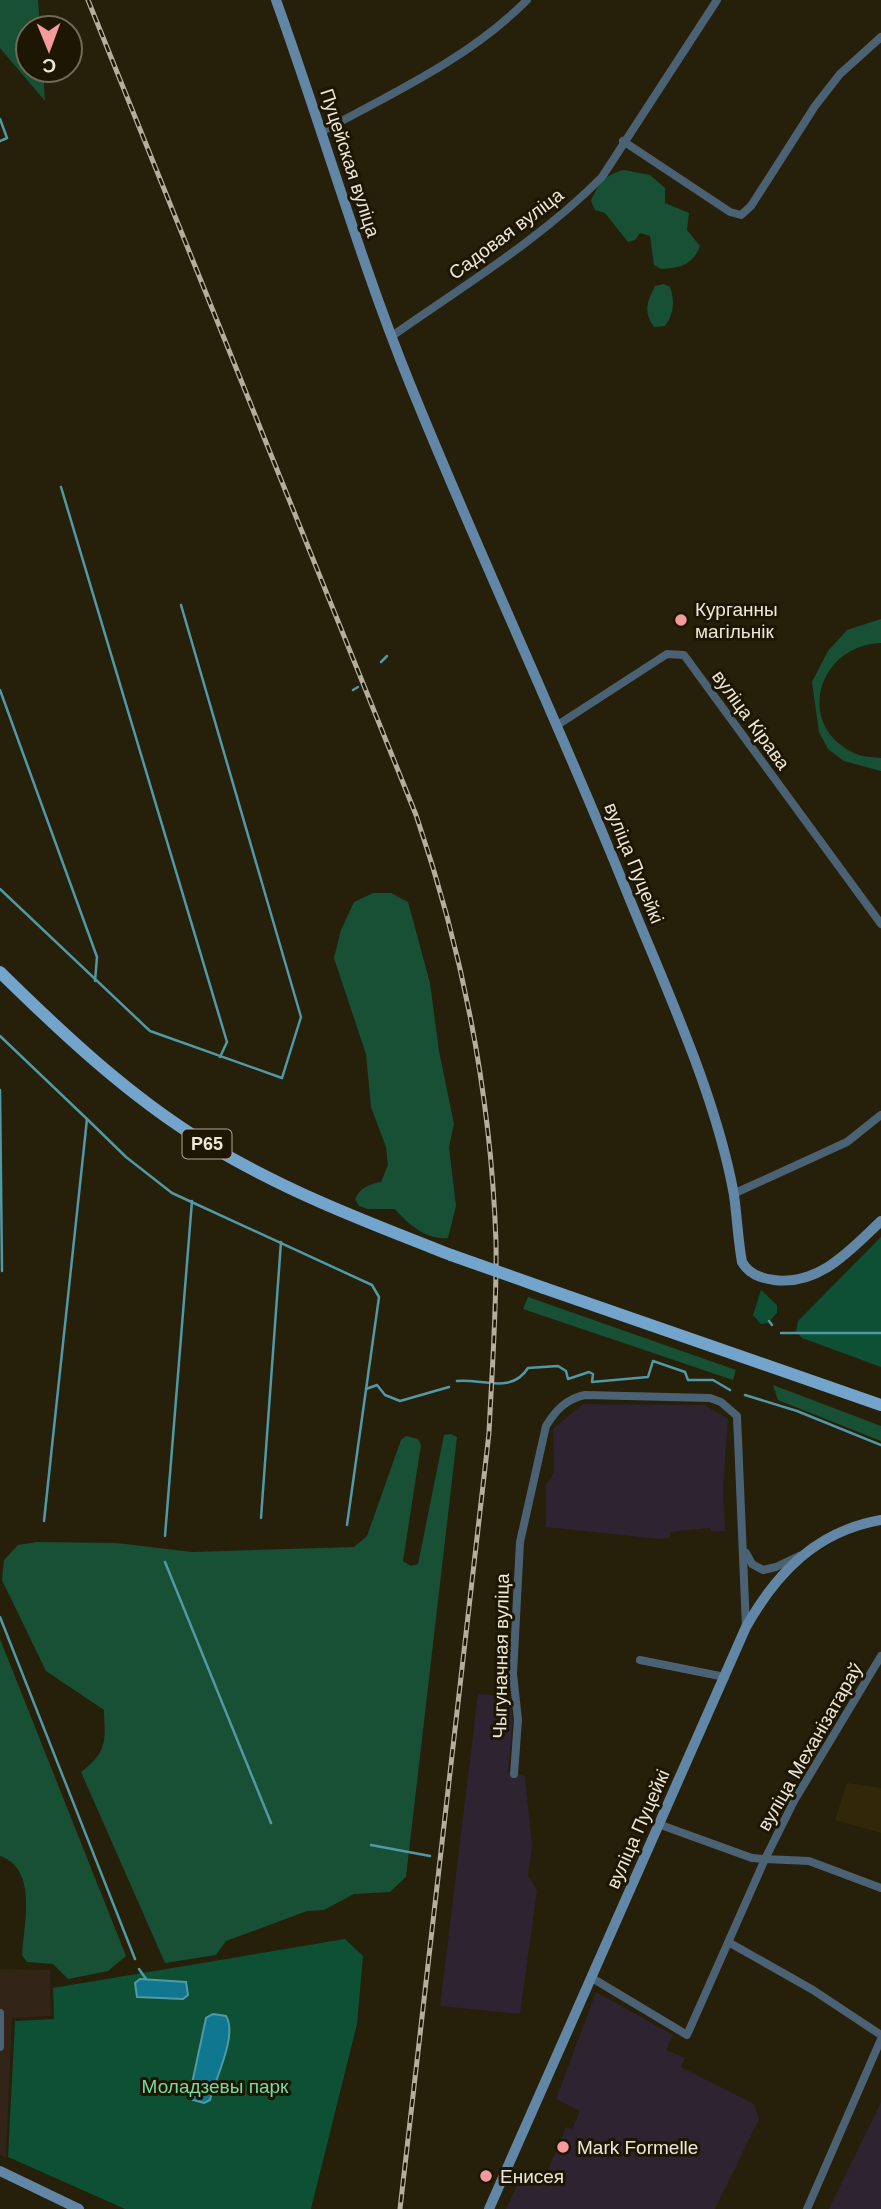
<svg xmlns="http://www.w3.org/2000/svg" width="881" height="2209" viewBox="0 0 881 2209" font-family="Arial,sans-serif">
  <rect width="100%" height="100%" fill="#261f0a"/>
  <path fill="#322417" d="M 0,1969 L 50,1970 L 51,2016 L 12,2018 L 6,2158 L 0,2155 Z"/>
  <g fill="#2d2331">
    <path d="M 583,1404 L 705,1405 L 728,1419 L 723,1487 L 725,1531 L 711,1531 L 710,1528 L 670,1532 L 670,1538 L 659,1539 L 546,1527 L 546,1485 L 554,1473 L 553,1429 Z"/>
    <path d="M 478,1694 L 510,1696 L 513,1721 L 508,1772 L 525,1776 L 532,1846 L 528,1875 L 537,1891 L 520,2014 L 440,2006 Z"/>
    <path d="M 596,1992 L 673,2035 L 666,2050 L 685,2058 L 681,2067 L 754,2104 L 759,2119 L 715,2209 L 506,2209 L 524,2170 L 544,2179 L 566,2127 L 572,2129 L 580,2111 L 556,2099 Z"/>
    <path d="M 881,2102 L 881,2209 L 829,2209 Z"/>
  </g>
  <path fill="#31280a" d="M 847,1783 L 881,1788 L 881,1833 L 835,1820 Z"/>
  <g fill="#0e5033">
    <path d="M 881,1237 L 881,1367 L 802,1338 L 796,1331 L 798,1321 Z"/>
    <path d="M 761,1290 L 777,1305 L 777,1313 L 768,1323 L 761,1324 L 753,1315 Z"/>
    <path d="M 345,1939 L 363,1956 L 357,2024 L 311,2209 L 125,2209 L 8,2157 L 15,2021 L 54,2019 L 53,1988 Z"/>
  </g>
  <g fill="#185035">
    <path d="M 0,0 L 38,0 L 40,28 L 28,28 L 28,70 L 43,70 L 45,101 L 0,48 Z"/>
    <path d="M 624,170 L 650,175 L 665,188 L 665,203 L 689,213 L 687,230 L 700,246 C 693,265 680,268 661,269 L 654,265 L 650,236 L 640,233 L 635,240 L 628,242 L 605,213 L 595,210 L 591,201 C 598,184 606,174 624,170 Z"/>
    <path d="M 664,284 L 670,287 C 675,301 674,313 665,326 L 654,327 C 643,311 647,302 655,286 Z"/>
    <path d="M 881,619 L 881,643 C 818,645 794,725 854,753 C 861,757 873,757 881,758 L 881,771 L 844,761 L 828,749 L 819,732 L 812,682 L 828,651 L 847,630 Z"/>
    <path d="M 373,893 L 391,893 L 408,902 L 430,983 L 439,1051 L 454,1124 L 449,1147 L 456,1206 L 448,1238 C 426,1240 408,1224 395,1209 L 368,1209 L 359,1206 L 355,1199 C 360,1188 369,1184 381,1182 L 388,1165 L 386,1147 L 371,1107 L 366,1054 L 334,958 L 341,930 L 354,902 Z"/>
    <path d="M 528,1297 L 736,1370 L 733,1380 L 523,1309 Z"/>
    <path d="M 773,1385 L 881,1426 L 881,1441 L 778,1400 Z"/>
    <path d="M 451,1434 L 457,1437 L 406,1877 L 390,1892 L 354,1894 L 324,1910 L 307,1911 L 226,1941 L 216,1955 L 165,1963 L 81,1772 C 108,1751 105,1742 104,1710 L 46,1671 L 2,1580 L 4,1560 L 18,1545 L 37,1542 L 117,1543 L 192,1552 L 354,1547 L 367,1536 L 401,1440 L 406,1436 L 418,1439 L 421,1445 L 403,1561 L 411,1566 L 418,1564 L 444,1435 Z"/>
    <path d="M 0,1639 L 126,1956 L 108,1971 L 68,1979 L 53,1964 L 27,1962 L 22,1955 C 24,1923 38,1869 0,1856 Z"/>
  </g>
  <g fill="#0f7890" stroke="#5199a6" stroke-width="2">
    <path d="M 140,1979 L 186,1982 L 188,1995 L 183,1999 L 137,1997 L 135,1983 Z"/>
    <path d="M 213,2014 L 226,2016 C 238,2035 215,2079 210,2100 L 204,2103 L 193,2100 L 190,2093 L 206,2018 Z"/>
  </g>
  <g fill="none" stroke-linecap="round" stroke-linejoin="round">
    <g stroke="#5199a6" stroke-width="2.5">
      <path d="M 0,119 L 7,138 L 0,141"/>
      <path d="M 61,487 L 227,1042 L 220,1057"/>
      <path d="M 381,662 L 387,656"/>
      <path d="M 0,690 L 97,957 L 95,981"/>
      <path d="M 353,690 L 358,687"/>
      <path d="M 0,889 L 150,1031 L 282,1078 L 301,1017 L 181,605"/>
      <path d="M 0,1036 L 87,1119 L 44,1521"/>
      <path d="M 0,1090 L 2,1271"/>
      <path d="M 87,1119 L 126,1157 L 172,1193 L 372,1285 L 379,1297 L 347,1525"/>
      <path d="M 769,1321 L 772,1325"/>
      <path d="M 781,1333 L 881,1333"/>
      <path d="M 457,1381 C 481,1378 511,1395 528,1368 L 558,1366 L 566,1371 L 568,1379 L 589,1372 L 593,1374 L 592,1382 L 648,1377 L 653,1361 L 685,1372 L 688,1380 L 713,1380 L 730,1390"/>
      <path d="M 366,1389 L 377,1385 L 385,1395 L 400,1401 L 449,1387"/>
      <path d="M 745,1395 L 797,1411 L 881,1445"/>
      <path d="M 261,1518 L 281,1242"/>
      <path d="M 165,1536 L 192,1201"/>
      <path d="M 165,1562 L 271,1823"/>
      <path d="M 0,1617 L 135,1959"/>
      <path d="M 371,1845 L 430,1856"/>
      <path d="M 139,1969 L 146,1979"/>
    </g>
    <g stroke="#4b6275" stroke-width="8">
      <path d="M 323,131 C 393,93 471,57 527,0"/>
      <path d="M 623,141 L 730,212 L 741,215 L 751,206 L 815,106 L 840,74 L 881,37"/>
      <path d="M 392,336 C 463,286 541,239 602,177 L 717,0"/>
      <path d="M 556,726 L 667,654 L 684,655 L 881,924"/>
      <path d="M 733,1194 L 847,1142 L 881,1115"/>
      <path d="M 746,1553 L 752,1564 L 763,1570 L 776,1567 L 799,1556"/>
      <path d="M 881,1656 L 794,1801 L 765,1859 L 809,1861 L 881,1888"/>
      <path d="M 640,1660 L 725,1677"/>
      <path d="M 514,1774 L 518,1720 L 513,1674 L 520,1542 L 546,1426 C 556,1410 566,1399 585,1395 L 710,1398 L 721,1402 L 737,1416 L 746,1627"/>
      <path d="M 730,1943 L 813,1990 L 881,2035"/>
      <path d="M 592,1978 L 687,2035 L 765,1859 L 752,1858 L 658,1824"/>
      <path d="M 0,2013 L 0,2047"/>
      <path d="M 807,2209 L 881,2039"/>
    </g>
    <g stroke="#6287a6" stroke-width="10">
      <path d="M 276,0 C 322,127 359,258 410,384 C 479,555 559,723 628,895 C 666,989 716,1095 734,1195 C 737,1217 738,1240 742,1262 C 749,1274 760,1278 774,1280 C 820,1286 851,1249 881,1221"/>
      <path d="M 0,2171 L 79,2209"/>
      <path d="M 489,2209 L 746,1627 C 777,1572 817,1531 881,1520"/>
    </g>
    <g stroke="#73a4cc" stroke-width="12">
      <path d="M 0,972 C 63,1034 129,1096 204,1142 C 282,1190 366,1222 451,1255"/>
      <path d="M 544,1288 L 881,1405"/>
    </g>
    <defs>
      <path id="rail" d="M 88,0 L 416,815 C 463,952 491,1097 496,1242 C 497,1306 492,1369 489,1433 L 400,2209"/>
    </defs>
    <use href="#rail" stroke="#b4ae9f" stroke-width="5"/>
    <use href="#rail" stroke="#1d1602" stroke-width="2.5" stroke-dasharray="8" stroke-linecap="butt"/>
    <path stroke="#73a4cc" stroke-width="12" d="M 451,1255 L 544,1288"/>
  </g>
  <g fill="#f59b9b" stroke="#1d1602" stroke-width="2.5">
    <circle cx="681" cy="620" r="7"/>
    <circle cx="563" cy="2147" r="7"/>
    <circle cx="486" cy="2176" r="7"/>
  </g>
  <g text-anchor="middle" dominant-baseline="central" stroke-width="6" stroke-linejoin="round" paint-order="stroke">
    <rect fill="#1d1602" stroke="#aea899" stroke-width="2" x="182.5" y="1129.5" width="49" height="29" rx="5"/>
    <g font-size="18" font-weight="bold" fill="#ece7da">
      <text x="207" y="1144">Р65</text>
    </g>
    <g font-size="19" fill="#ece7da" stroke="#1d1602">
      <text transform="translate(350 163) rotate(72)">Пуцейская вуліца</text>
      <text transform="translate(506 234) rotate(-37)">Садовая вуліца</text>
      <text transform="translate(751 720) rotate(54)">вуліца Кірава</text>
      <text transform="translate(634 863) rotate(68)">вуліца Пуцейкі</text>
      <text transform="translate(501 1656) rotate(-89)">Чыгуначная вуліца</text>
      <text transform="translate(810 1747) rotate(-60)">вуліца Механізатараў</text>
      <text transform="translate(638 1829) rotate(-66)">вуліца Пуцейкі</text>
    </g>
    <g font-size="19" fill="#ece7da" stroke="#1d1602" text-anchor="start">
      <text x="695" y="609">Курганны<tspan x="695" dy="22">магільнік</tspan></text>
      <text x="577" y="2147">Mark Formelle</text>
      <text x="500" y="2176">Енисея</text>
    </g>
    <g font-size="19" fill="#74d9a4" stroke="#1d1602">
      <text x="215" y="2086">Моладзевы парк</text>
    </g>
  </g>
  <g transform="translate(49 49) rotate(179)"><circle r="33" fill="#1d1602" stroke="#706a58" stroke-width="2"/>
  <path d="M0-5L12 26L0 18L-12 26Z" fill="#f59b9b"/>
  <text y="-10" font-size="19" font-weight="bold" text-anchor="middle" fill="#ece7da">С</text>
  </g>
</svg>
